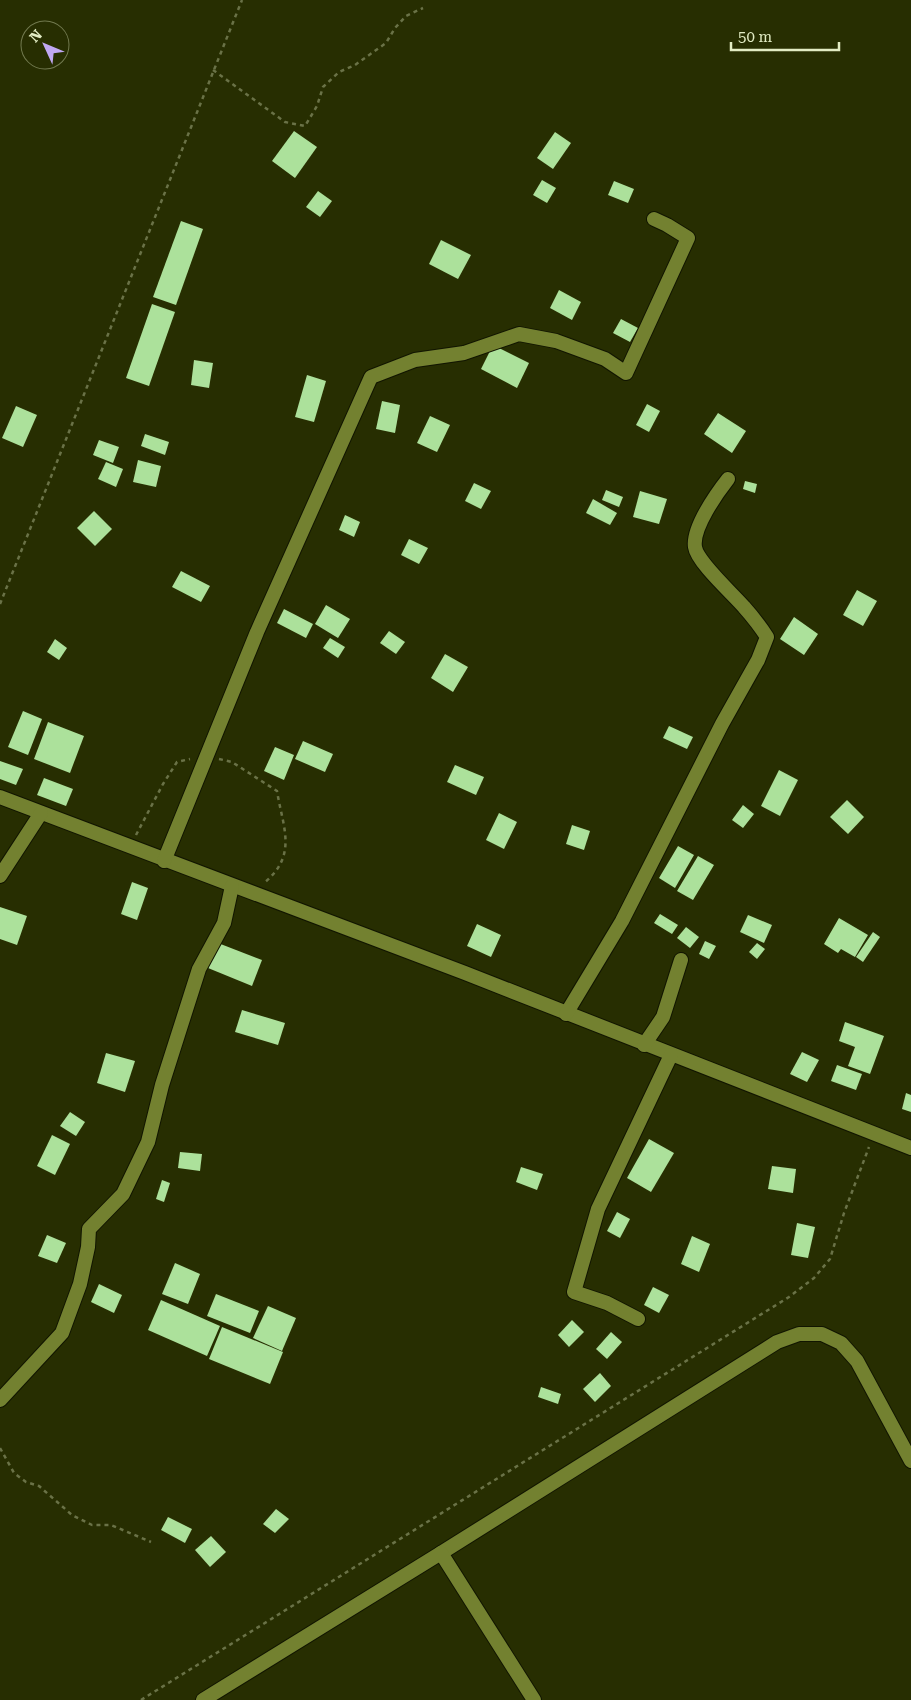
<svg xmlns="http://www.w3.org/2000/svg" width="911" height="1700" viewBox="0 0 911 1700" font-family="'Roboto Serif',serif">
  <rect width="100%" height="100%" fill="#272e01"/>
  <g fill="#ace19b">
    <path d="M 294,131 L 317,147 L 295,178 L 272,161 Z"/>
    <path d="M 555,132 L 571,143 L 553,169 L 537,158 Z"/>
    <path d="M 542,180 L 556,188 L 547,203 L 533,195 Z"/>
    <path d="M 614,181 L 634,189 L 628,203 L 608,195 Z"/>
    <path d="M 318,191 L 332,201 L 320,217 L 306,207 Z"/>
    <path d="M 181,221 L 203,229 L 176,305 L 153,297 Z"/>
    <path d="M 441,240 L 471,255 L 458,279 L 429,264 Z"/>
    <path d="M 559,290 L 581,302 L 572,320 L 550,308 Z"/>
    <path d="M 152,304 L 175,312 L 149,386 L 126,378 Z"/>
    <path d="M 621,319 L 638,328 L 630,342 L 613,333 Z"/>
    <path d="M 493,345 L 529,363 L 517,388 L 481,369 Z"/>
    <path d="M 194,360 L 213,363 L 209,388 L 191,385 Z"/>
    <path d="M 307,375 L 326,381 L 314,422 L 295,417 Z"/>
    <path d="M 382,401 L 400,405 L 395,433 L 376,429 Z"/>
    <path d="M 647,404 L 660,411 L 649,432 L 636,425 Z"/>
    <path d="M 16,406 L 37,415 L 23,447 L 2,438 Z"/>
    <path d="M 718,413 L 746,431 L 732,453 L 704,434 Z"/>
    <path d="M 430,416 L 450,425 L 437,452 L 417,443 Z"/>
    <path d="M 145,434 L 169,442 L 165,455 L 141,446 Z"/>
    <path d="M 99,440 L 119,447 L 113,463 L 93,455 Z"/>
    <path d="M 138,460 L 161,466 L 156,487 L 133,482 Z"/>
    <path d="M 106,462 L 123,469 L 116,487 L 98,479 Z"/>
    <path d="M 745,481 L 757,484 L 755,493 L 743,489 Z"/>
    <path d="M 474,483 L 491,491 L 481,509 L 465,501 Z"/>
    <path d="M 606,490 L 623,497 L 619,507 L 602,500 Z"/>
    <path d="M 640,491 L 667,499 L 659,524 L 633,517 Z"/>
    <path d="M 593,499 L 617,513 L 610,525 L 586,513 Z"/>
    <path d="M 94,511 L 112,529 L 95,546 L 77,528 Z"/>
    <path d="M 345,515 L 360,522 L 354,537 L 339,530 Z"/>
    <path d="M 409,539 L 428,548 L 419,564 L 401,555 Z"/>
    <path d="M 181,571 L 210,586 L 201,602 L 172,587 Z"/>
    <path d="M 857,590 L 877,601 L 863,626 L 843,615 Z"/>
    <path d="M 326,605 L 350,619 L 338,638 L 315,624 Z"/>
    <path d="M 284,609 L 313,624 L 306,638 L 277,623 Z"/>
    <path d="M 794,617 L 818,634 L 804,655 L 780,639 Z"/>
    <path d="M 389,631 L 405,642 L 396,654 L 380,643 Z"/>
    <path d="M 330,638 L 345,647 L 338,658 L 323,648 Z"/>
    <path d="M 55,639 L 67,648 L 59,660 L 47,652 Z"/>
    <path d="M 445,654 L 468,667 L 453,692 L 431,678 Z"/>
    <path d="M 23,711 L 42,719 L 28,755 L 8,747 Z"/>
    <path d="M 48,722 L 84,736 L 70,773 L 34,759 Z"/>
    <path d="M 669,726 L 693,737 L 687,749 L 663,738 Z"/>
    <path d="M 303,741 L 333,754 L 325,772 L 295,759 Z"/>
    <path d="M 275,747 L 294,755 L 284,780 L 264,771 Z"/>
    <path d="M 0,761 L 23,769 L 16,785 L 0,779 Z"/>
    <path d="M 455,765 L 484,777 L 476,795 L 447,782 Z"/>
    <path d="M 779,770 L 798,780 L 780,816 L 761,806 Z"/>
    <path d="M 44,778 L 73,789 L 66,806 L 37,795 Z"/>
    <path d="M 847,800 L 864,817 L 848,834 L 830,817 Z"/>
    <path d="M 743,805 L 754,814 L 743,828 L 732,820 Z"/>
    <path d="M 499,813 L 517,822 L 504,849 L 486,840 Z"/>
    <path d="M 572,825 L 590,831 L 584,850 L 566,844 Z"/>
    <path d="M 678,846 L 694,855 L 675,888 L 659,878 Z"/>
    <path d="M 698,856 L 714,865 L 693,900 L 677,891 Z"/>
    <path d="M 132,882 L 148,888 L 137,920 L 121,914 Z"/>
    <path d="M 0,907 L 27,916 L 17,945 L 0,939 Z"/>
    <path d="M 660,914 L 678,925 L 672,934 L 654,923 Z"/>
    <path d="M 748,915 L 772,925 L 764,943 L 740,932 Z"/>
    <path d="M 839,918 L 868,935 L 855,957 L 841,949 L 838,953 L 824,944 Z"/>
    <path d="M 477,924 L 501,935 L 491,957 L 467,946 Z"/>
    <path d="M 686,927 L 699,937 L 690,948 L 677,938 Z"/>
    <path d="M 873,932 L 880,937 L 863,962 L 856,957 Z"/>
    <path d="M 705,941 L 716,946 L 709,959 L 699,954 Z"/>
    <path d="M 218,943 L 262,960 L 252,986 L 208,968 Z"/>
    <path d="M 757,943 L 765,949 L 757,959 L 749,952 Z"/>
    <path d="M 242,1010 L 285,1023 L 278,1045 L 235,1032 Z"/>
    <path d="M 845,1022 L 884,1036 L 870,1074 L 848,1066 L 855,1047 L 839,1041 Z"/>
    <path d="M 802,1052 L 819,1060 L 807,1082 L 790,1074 Z"/>
    <path d="M 106,1053 L 135,1061 L 125,1092 L 97,1083 Z"/>
    <path d="M 837,1065 L 862,1074 L 856,1090 L 831,1081 Z"/>
    <path d="M 906,1093 L 911,1095 L 911,1112 L 902,1109 Z"/>
    <path d="M 70,1112 L 85,1122 L 76,1136 L 60,1126 Z"/>
    <path d="M 52,1135 L 70,1144 L 55,1175 L 37,1166 Z"/>
    <path d="M 649,1139 L 674,1153 L 651,1192 L 627,1178 Z"/>
    <path d="M 180,1152 L 202,1154 L 200,1171 L 178,1168 Z"/>
    <path d="M 772,1166 L 796,1169 L 793,1193 L 768,1189 Z"/>
    <path d="M 521,1167 L 543,1174 L 537,1190 L 516,1182 Z"/>
    <path d="M 162,1180 L 170,1183 L 164,1202 L 156,1199 Z"/>
    <path d="M 617,1212 L 630,1219 L 620,1238 L 607,1231 Z"/>
    <path d="M 797,1223 L 815,1227 L 808,1258 L 791,1255 Z"/>
    <path d="M 47,1235 L 66,1243 L 57,1263 L 38,1256 Z"/>
    <path d="M 692,1236 L 710,1244 L 699,1272 L 681,1264 Z"/>
    <path d="M 175,1263 L 200,1274 L 188,1304 L 162,1294 Z"/>
    <path d="M 99,1284 L 122,1295 L 114,1313 L 91,1302 Z"/>
    <path d="M 653,1287 L 669,1295 L 659,1313 L 644,1305 Z"/>
    <path d="M 216,1294 L 259,1311 L 250,1333 L 207,1316 Z"/>
    <path d="M 161,1300 L 220,1326 L 207,1356 L 148,1330 Z"/>
    <path d="M 268,1306 L 296,1318 L 282,1351 L 253,1338 Z"/>
    <path d="M 572,1320 L 584,1332 L 569,1347 L 558,1335 Z"/>
    <path d="M 222,1327 L 283,1352 L 270,1384 L 209,1359 Z"/>
    <path d="M 611,1332 L 622,1342 L 607,1359 L 596,1349 Z"/>
    <path d="M 600,1373 L 611,1386 L 595,1402 L 583,1389 Z"/>
    <path d="M 541,1387 L 561,1394 L 558,1404 L 538,1397 Z"/>
    <path d="M 276,1509 L 289,1519 L 275,1533 L 263,1524 Z"/>
    <path d="M 168,1517 L 192,1529 L 185,1543 L 161,1530 Z"/>
    <path d="M 211,1536 L 226,1552 L 210,1567 L 195,1550 Z"/>
  </g>
  <g fill="none" stroke-linecap="round" stroke-linejoin="round">
    <defs>
      <g id="minor">
        <path d="M 0,797 L 465,973 L 911,1148"/>
        <path d="M 164,861 L 257,632 L 371,377 L 415,360 L 464,353 L 519,334 L 556,341 L 605,359 L 626,373 L 688,238 L 667,225 L 654,219"/>
        <path d="M 0,876 L 41,813"/>
        <path d="M 566,1014 L 622,921 L 722,724 L 758,660 L 767,637 C 760,626 752,616 744,607 C 733,594 697,562 695,547 C 692,528 717,493 728,479"/>
        <path d="M 644,1045 L 663,1017 L 681,960"/>
        <path d="M 638,1319 L 607,1303 L 574,1292 L 598,1209 L 671,1055"/>
        <path d="M 0,1400 L 62,1333 L 80,1284 L 88,1247 L 89,1229 L 123,1194 L 148,1142 L 162,1085 L 199,969 L 224,923 L 232,886"/>
        <path d="M 441,1553 L 777,1342 L 799,1334 L 822,1334 L 841,1343 L 857,1361 L 911,1461"/>
        <path d="M 203,1700 L 441,1553 L 534,1700"/>
      </g>
    </defs>
    <use href="#minor" stroke="#111500" stroke-width="16"/>
    <g stroke="#6a7247" stroke-width="2.5" stroke-dasharray="4 4" stroke-linecap="butt">
      <path d="M 213,70 L 285,122 L 305,126 L 317,106 L 323,87 L 339,72 L 355,65 L 386,43 L 395,28 L 406,16 L 423,8"/>
      <path d="M 0,604 L 242,0"/>
      <path d="M 219,759 L 232,762 L 277,791 C 283,828 298,855 264,883"/>
      <path d="M 136,835 L 163,784 L 177,762 L 190,759"/>
      <path d="M 0,1448 L 14,1473 L 26,1482 L 39,1486 L 72,1515 L 92,1525 L 111,1525 L 151,1542"/>
      <path d="M 141,1700 L 789,1297 L 814,1278 L 830,1259 L 844,1213 L 869,1147"/>
    </g>
    <use href="#minor" stroke="#738130" stroke-width="14"/>
  </g>
  <g transform="translate(45 45) rotate(314)"><circle r="24" fill="#272e01" stroke="#727a4f"/>
  <path d="M0-4L9 19L0 12L-9 19Z" fill="#c0a8f3"/>
  <text y="-8" font-size="14" font-weight="bold" text-anchor="middle" fill="#e2ecc4">N</text>
  </g>
  <path d="M731 42v8h108v-8" fill="none" stroke="#e2ecc4" stroke-width="2.5"/>
  <text x="738" y="42" font-size="15" fill="#e2ecc4" stroke="#272e01" stroke-width="4" paint-order="stroke">50 m</text>
</svg>
